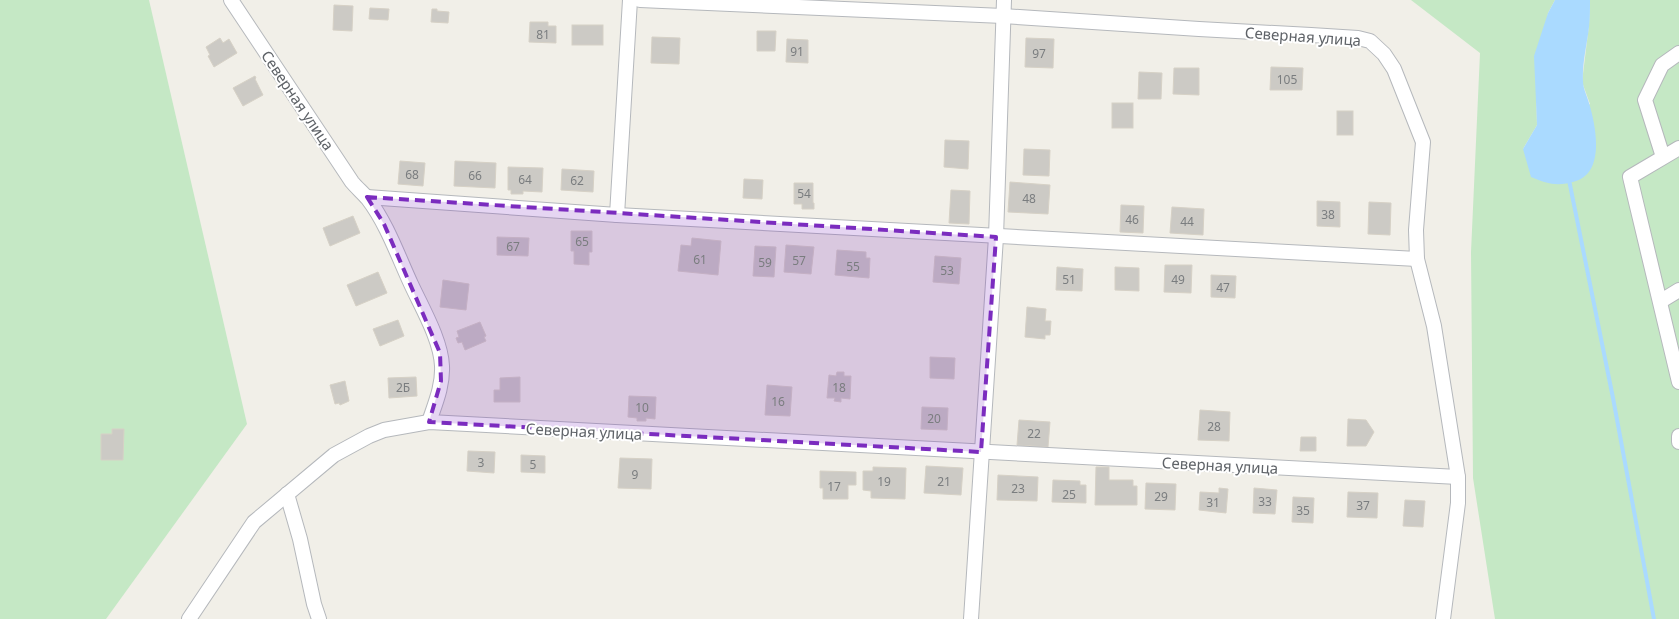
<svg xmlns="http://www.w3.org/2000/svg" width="1679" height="619" viewBox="0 0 1679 619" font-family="'Noto Sans',sans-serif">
  <rect width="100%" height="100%" fill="#f1efe8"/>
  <g fill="#c5e8c5">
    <path d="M 0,0 L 149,0 L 247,424 L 106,619 L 0,619 Z"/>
    <path d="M 1411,0 L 1555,0 L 1548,13 L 1536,92 L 1537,125 L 1523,149 L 1590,104 L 1582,82 L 1589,25 L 1590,0 L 1679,0 L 1679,619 L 1495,619 L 1473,478 L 1471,252 L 1480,53 Z"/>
  </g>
  <path fill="#aadaff" d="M 1555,0 L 1590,0 C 1590,9 1590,18 1589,27 C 1587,45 1582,63 1583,81 C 1583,88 1587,96 1589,103 C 1596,126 1605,172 1576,181 C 1557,187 1548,184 1531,177 L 1523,149 L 1537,125 L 1534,56 L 1548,13 Z"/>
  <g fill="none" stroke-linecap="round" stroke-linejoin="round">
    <path stroke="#aadaff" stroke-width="4" d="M 1569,180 L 1613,398 L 1654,619"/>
  </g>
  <g fill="#cccac5" stroke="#d6d1c6">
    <path d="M 334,5 L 353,6 L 352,31 L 333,30 Z"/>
    <path d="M 370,8 L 389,9 L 388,20 L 369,19 Z"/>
    <path d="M 432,9 L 437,9 L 437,11 L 449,12 L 448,23 L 431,22 Z"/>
    <path d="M 530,22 L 548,22 L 548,26 L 556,26 L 556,43 L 529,42 Z"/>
    <rect x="572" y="25" width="31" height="20"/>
    <path d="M 757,31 L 776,31 L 775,51 L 757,51 Z"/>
    <path d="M 652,37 L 680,38 L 679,64 L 651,63 Z"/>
    <path d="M 220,38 L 223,43 L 229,39 L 237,53 L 214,67 L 208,56 L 210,55 L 206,47 Z"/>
    <path d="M 1026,38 L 1054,39 L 1053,68 L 1025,67 Z"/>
    <path d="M 787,39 L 808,40 L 808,63 L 786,62 Z"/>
    <path d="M 1271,67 L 1303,68 L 1302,90 L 1270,90 Z"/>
    <path d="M 1174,68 L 1199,68 L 1199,95 L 1173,94 Z"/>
    <path d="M 1139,72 L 1162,73 L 1161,99 L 1138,99 Z"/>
    <path d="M 255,76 L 256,78 L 255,79 L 263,95 L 243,106 L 233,88 Z"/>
    <rect x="1112" y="103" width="21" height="25"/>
    <rect x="1337" y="111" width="16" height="24"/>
    <path d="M 945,140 L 969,141 L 968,169 L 944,167 Z"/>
    <path d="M 1024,149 L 1050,150 L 1049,176 L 1023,175 Z"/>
    <path d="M 400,161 L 425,163 L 423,186 L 398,184 Z"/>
    <path d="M 455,161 L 496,163 L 495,188 L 454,186 Z"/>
    <path d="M 508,167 L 543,168 L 542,192 L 523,191 L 523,194 L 511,194 L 511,190 L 508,190 Z"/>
    <path d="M 562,169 L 594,171 L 593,192 L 561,190 Z"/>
    <path d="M 744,179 L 763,180 L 762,199 L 743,198 Z"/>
    <path d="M 1010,182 L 1050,185 L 1048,214 L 1008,212 Z"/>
    <path d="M 794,183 L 813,183 L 813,203 L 814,203 L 814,209 L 802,209 L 802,204 L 794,204 Z"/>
    <path d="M 951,190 L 970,191 L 969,224 L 949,223 Z"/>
    <path d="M 1317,201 L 1340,202 L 1340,227 L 1317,226 Z"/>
    <path d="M 1369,202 L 1391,203 L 1390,235 L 1368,234 Z"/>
    <path d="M 1121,205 L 1144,206 L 1143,233 L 1120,232 Z"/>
    <path d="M 1172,207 L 1204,209 L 1203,235 L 1170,233 Z"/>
    <path d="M 353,216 L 360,233 L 330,246 L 323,228 Z"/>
    <path d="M 571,231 L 592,231 L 592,252 L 589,252 L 589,265 L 574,264 L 574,251 L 571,251 Z"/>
    <path d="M 497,237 L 529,238 L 528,256 L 497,255 Z"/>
    <path d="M 692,238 L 721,241 L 718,275 L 678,271 L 681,245 L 691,246 Z"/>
    <path d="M 786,245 L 814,247 L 811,274 L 784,272 Z"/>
    <path d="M 755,246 L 776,247 L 774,277 L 753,276 Z"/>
    <path d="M 837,250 L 866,252 L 866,258 L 870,258 L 869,278 L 835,275 Z"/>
    <path d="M 935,256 L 961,258 L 959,284 L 933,282 Z"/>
    <path d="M 1165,265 L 1192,265 L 1191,293 L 1164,292 Z"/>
    <path d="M 1057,267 L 1083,269 L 1082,291 L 1056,290 Z"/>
    <path d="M 1115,267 L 1139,268 L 1139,291 L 1115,290 Z"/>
    <path d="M 378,272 L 387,293 L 356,306 L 347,285 Z"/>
    <path d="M 1211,275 L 1236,276 L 1235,298 L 1211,297 Z"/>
    <path d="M 443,280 L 469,284 L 466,310 L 440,307 Z"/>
    <path d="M 1027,307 L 1046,309 L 1045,321 L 1051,321 L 1050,335 L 1045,335 L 1045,339 L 1025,337 Z"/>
    <path d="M 398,320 L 404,336 L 380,346 L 373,329 Z"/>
    <path d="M 480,322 L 486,336 L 484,337 L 486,341 L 465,350 L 462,342 L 458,343 L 456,338 L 459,337 L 457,331 Z"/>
    <path d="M 930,357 L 955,358 L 954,379 L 930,378 Z"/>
    <path d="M 837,372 L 844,372 L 844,376 L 851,376 L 850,399 L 841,398 L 841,402 L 834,401 L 835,398 L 827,398 L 829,375 L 836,376 Z"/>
    <path d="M 416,377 L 417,396 L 389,398 L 388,378 Z"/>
    <path d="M 520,377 L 520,402 L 494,402 L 494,390 L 500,390 L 500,378 Z"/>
    <path d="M 345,381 L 349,401 L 340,405 L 339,403 L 335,404 L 330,385 Z"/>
    <path d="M 767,385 L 792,387 L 790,416 L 765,415 Z"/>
    <path d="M 629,396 L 656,397 L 655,419 L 646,418 L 646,421 L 637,421 L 637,418 L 628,417 Z"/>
    <path d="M 922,407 L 948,408 L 947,430 L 921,429 Z"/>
    <path d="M 1200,410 L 1230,412 L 1229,441 L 1198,440 Z"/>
    <path d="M 1348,419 L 1366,420 L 1374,432 L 1366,446 L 1347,446 Z"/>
    <path d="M 1019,420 L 1050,422 L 1048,447 L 1017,445 Z"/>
    <path d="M 112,429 L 124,429 L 123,460 L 101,460 L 101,434 L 112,434 Z"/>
    <path d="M 1301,437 L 1316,437 L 1316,451 L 1300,451 Z"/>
    <path d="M 468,451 L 495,452 L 494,473 L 467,471 Z"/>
    <path d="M 521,455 L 545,456 L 545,473 L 521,472 Z"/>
    <path d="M 620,458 L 652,459 L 651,489 L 618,488 Z"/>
    <path d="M 926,466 L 963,468 L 961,495 L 924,493 Z"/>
    <path d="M 873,467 L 906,468 L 905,499 L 871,498 L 871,491 L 863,490 L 863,471 L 873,471 Z"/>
    <path d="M 1096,467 L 1109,467 L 1109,480 L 1133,480 L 1133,486 L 1137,486 L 1137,505 L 1095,505 Z"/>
    <path d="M 820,471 L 856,472 L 856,485 L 848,485 L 848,499 L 823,499 L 823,488 L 820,488 Z"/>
    <path d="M 998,475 L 1038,477 L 1037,501 L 997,500 Z"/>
    <path d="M 1053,480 L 1080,481 L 1080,485 L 1086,485 L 1086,503 L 1052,502 Z"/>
    <path d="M 1146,483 L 1176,484 L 1175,510 L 1145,509 Z"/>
    <path d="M 1219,488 L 1228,489 L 1226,513 L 1199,510 L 1200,492 L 1219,493 Z"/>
    <path d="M 1254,488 L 1277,490 L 1275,514 L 1253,513 Z"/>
    <path d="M 1348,492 L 1378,493 L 1377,518 L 1347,517 Z"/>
    <path d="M 1293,497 L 1314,498 L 1313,523 L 1292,522 Z"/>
    <path d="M 1405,500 L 1425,501 L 1423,527 L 1403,526 Z"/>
  </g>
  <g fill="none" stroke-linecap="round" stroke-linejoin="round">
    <defs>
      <g id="minor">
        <path d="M 231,0 L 352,182 C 357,188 363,193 368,199 C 387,224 398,256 411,284 C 422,308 441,340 442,366 C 443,386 435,404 429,422"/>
        <path d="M 640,0 L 1003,16 L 1199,29 L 1311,35 L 1358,38 L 1370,41 L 1384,54 L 1394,69 L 1423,142 L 1416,230 L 1417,259 L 1434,326 L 1458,477 L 1458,503 L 1443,619"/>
        <path d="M 1679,148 L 1630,177 L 1679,382"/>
        <path d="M 1663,157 L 1645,100 L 1662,65 L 1679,53"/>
        <path d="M 367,197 L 617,215 L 1417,259"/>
        <path d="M 617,215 L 630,0"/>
        <path d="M 1661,301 L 1679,290"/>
        <path d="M 1679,436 L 1679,442"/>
        <path d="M 287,494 L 300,539 L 314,604 L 319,619"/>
        <path d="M 189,619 L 254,522 L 334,455 L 369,436 L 384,430 L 429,422 L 1458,477"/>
        <path d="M 971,619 L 996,237 L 1004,0"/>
      </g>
    </defs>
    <use href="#minor" stroke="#b5b8bc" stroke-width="16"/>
    <use href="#minor" stroke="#fff" stroke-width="14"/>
  </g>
  <path fill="#7b2cbf" fill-opacity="0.2" stroke="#7b2cbf" stroke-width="4" stroke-dasharray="10 6" stroke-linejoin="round" d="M 367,197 L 996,237 L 981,452 L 429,422 L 441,381 L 440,353 L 384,224 Z"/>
  <g text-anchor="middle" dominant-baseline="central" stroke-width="4" stroke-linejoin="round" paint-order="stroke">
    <g font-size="12" fill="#7a7d7f">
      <text x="543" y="34">81</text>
      <text x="797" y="51">91</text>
      <text x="1039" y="53">97</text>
      <text x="1287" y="79">105</text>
      <text x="412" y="174">68</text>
      <text x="475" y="175">66</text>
      <text x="525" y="179">64</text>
      <text x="577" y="180">62</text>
      <text x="804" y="193">54</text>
      <text x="1029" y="198">48</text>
      <text x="1328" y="214">38</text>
      <text x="1132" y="219">46</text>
      <text x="1187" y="221">44</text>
      <text x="582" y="241">65</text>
      <text x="513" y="246">67</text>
      <text x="700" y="259">61</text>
      <text x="799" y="260">57</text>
      <text x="765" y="262">59</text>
      <text x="853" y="266">55</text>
      <text x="947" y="270">53</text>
      <text x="1069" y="279">51</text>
      <text x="1178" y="279">49</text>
      <text x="1223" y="287">47</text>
      <text x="403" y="387">2Б</text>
      <text x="839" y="387">18</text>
      <text x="778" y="401">16</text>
      <text x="642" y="407">10</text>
      <text x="934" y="418">20</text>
      <text x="1214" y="426">28</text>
      <text x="1034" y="433">22</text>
      <text x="481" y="462">3</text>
      <text x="533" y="464">5</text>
      <text x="635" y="474">9</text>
      <text x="884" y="481">19</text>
      <text x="944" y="481">21</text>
      <text x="834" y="486">17</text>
      <text x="1018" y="488">23</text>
      <text x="1069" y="494">25</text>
      <text x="1161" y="496">29</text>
      <text x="1265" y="501">33</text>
      <text x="1213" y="502">31</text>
      <text x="1363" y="505">37</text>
      <text x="1303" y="510">35</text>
    </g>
    <g font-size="15" fill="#5f6368" stroke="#fff">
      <text transform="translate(1303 36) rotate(4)">Северная улица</text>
      <text transform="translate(298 100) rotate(56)">Северная улица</text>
      <text transform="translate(584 431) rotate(3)">Северная улица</text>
      <text transform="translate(1220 465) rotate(3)">Северная улица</text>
    </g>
  </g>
</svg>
